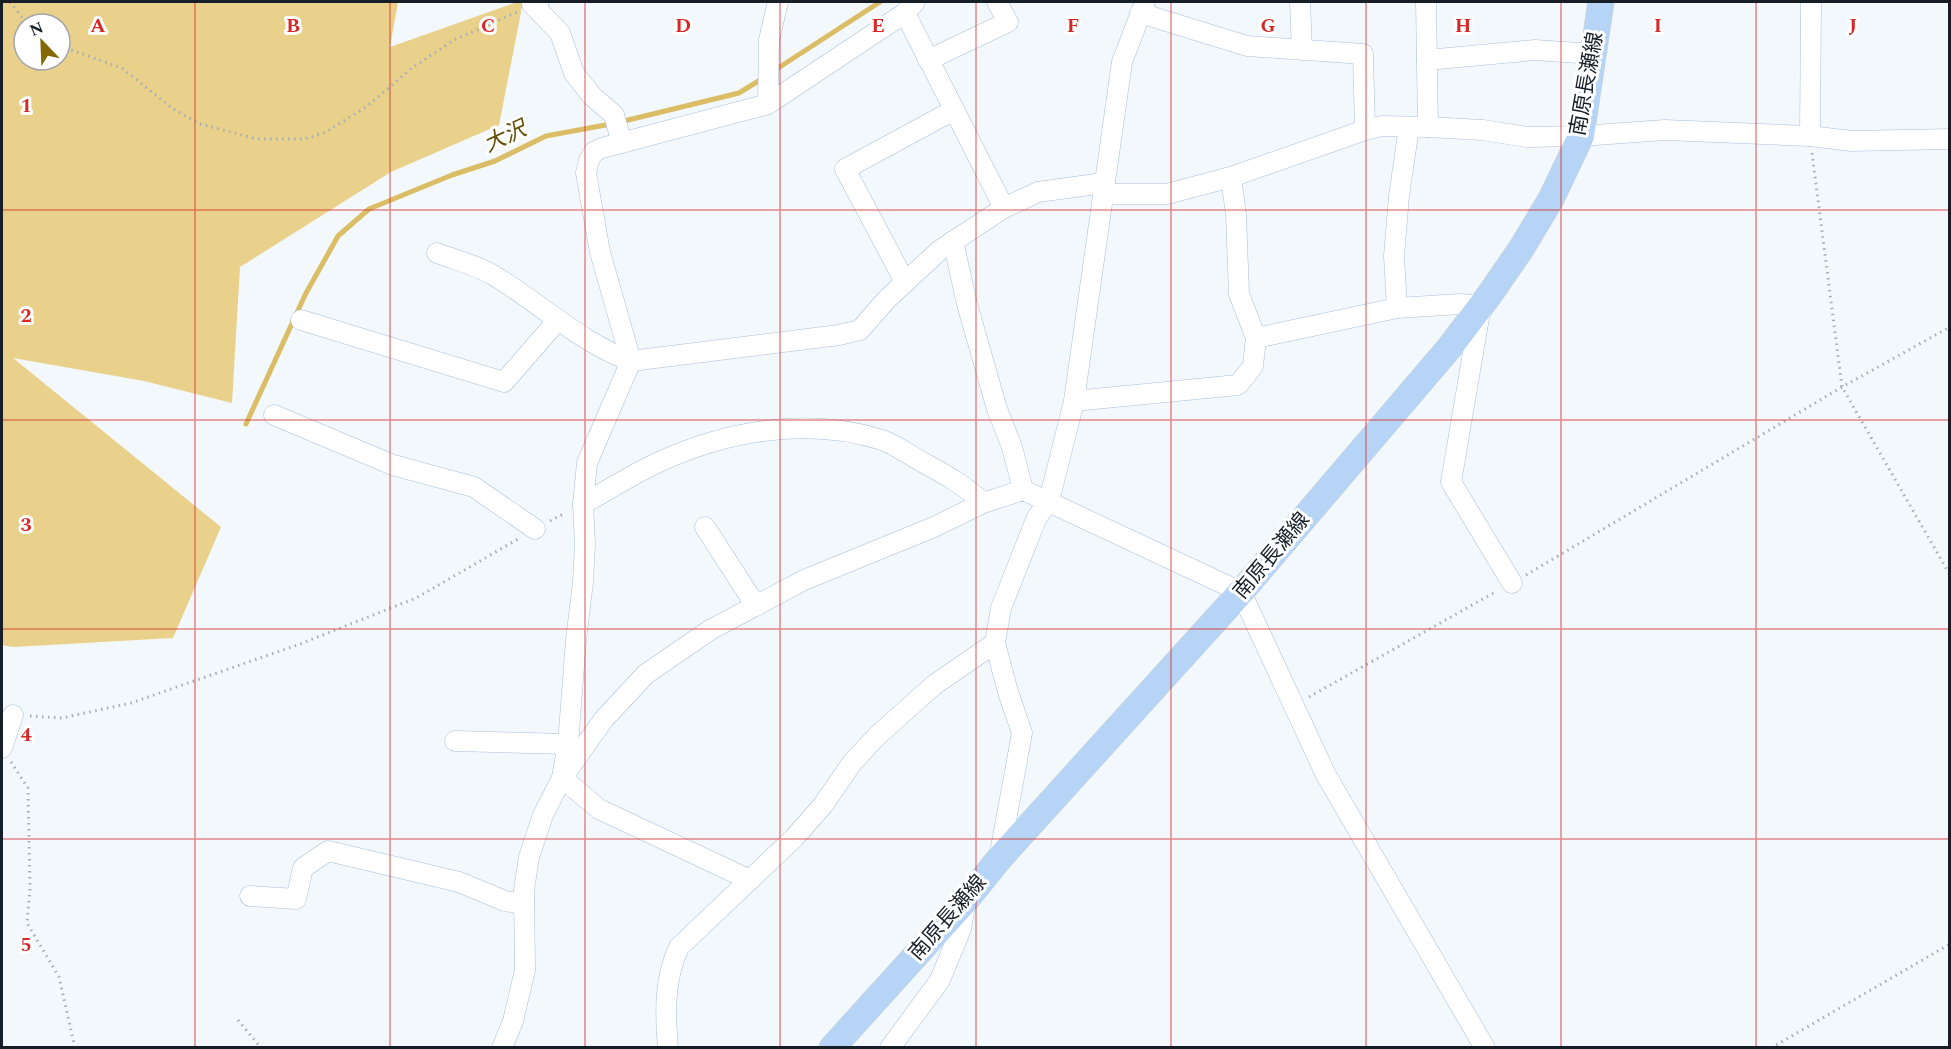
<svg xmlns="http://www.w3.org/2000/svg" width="1951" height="1049" viewBox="0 0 1951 1049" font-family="Spectral,'Noto Sans JP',serif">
  <rect width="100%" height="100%" fill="#f3f8fd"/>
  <path fill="#e9d18b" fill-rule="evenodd" d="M 2,2 L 398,2 L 390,47 L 517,2 L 523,2 L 499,125 L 391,172 L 240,267 L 232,403 L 144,381 L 13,358 L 221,527 L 173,638 L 13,647 L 2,645 ZM 24,24 L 60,24 L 60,60 L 24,60 Z"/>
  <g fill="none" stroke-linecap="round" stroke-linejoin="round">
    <g stroke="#dabd64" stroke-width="5">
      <path d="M 772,72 L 880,2"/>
      <path d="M 620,122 L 739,93 L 765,77"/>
      <path d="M 246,424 L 305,295 L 338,236 L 369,209 L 452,175 L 495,161 L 546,136 L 611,124"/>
    </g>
    <defs>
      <g id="minor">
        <path d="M 539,2 L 532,4 L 560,33 L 574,73 L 592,96 L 614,115 L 622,143"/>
        <path d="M 1300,2 L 1302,50"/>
        <path d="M 1426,2 L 1428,127"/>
        <path d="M 905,13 L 1004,208"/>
        <path d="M 1140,13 L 1247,46 L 1363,54 L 1365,130"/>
        <path d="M 928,60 L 1008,22 L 997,2"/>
        <path d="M 1427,60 L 1535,50 L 1594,54"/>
        <path d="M 768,104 L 769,40 L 778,2"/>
        <path d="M 1810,136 L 1811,2"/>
        <path d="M 1103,194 L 1167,194 L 1231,177 L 1365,130 L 1382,126 L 1428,127 L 1483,130 L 1527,137 L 1581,136 L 1665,130 L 1810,136 L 1851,141 L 1950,139"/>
        <path d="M 953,241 L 967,304 L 997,409 L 1012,447 L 1023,490"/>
        <path d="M 437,253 C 455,260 477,265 493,275 C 537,301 582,344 631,361 L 839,335 L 860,330 L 887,299 L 940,250 L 1004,208 L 1038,192 L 1096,184 L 1105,185"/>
        <path d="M 905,282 L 845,169 L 954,110"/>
        <path d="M 1397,308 L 1460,304 L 1481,306 L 1451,482 L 1512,583"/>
        <path d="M 301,320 L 504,382 L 558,320"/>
        <path d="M 1256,338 L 1397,308 L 1394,256 L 1399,196 L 1409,127"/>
        <path d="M 1074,401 L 1238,385 L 1253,366 L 1256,338 L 1239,294 L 1236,215 L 1231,177"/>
        <path d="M 274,415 L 393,465 L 474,487 L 535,529"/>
        <path d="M 583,504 C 608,490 633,474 659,462 C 728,430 809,417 882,440 C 896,445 910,455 922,462 C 944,474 965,485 983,503"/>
        <path d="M 705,527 L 756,606"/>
        <path d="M 455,741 L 568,744"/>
        <path d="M 2,748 L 13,715"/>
        <path d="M 563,772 L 568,744 L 576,640 L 583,582 L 585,544 L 583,504 L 587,463 L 631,361 L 600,252 L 586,173 L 589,160 L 594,152 L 602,148 L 768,104 L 905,13 L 915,2"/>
        <path d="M 562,778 L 599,809 L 750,880"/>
        <path d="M 999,859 L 1022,733 L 1008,692 L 995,643 L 1001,608 L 1037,517 L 1049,501 L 1074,401 L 1122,62 L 1145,2"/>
        <path d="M 250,896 L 296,899 L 303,868 L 328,851 L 459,882 L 505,901 L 524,904"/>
        <path d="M 502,1048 L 513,1021 L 525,970 L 524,890 L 529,857 L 543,815 L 562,778 L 604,719 L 646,674 L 710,630 L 804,580 L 934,527 L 983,503 L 1023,490 L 1241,592 L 1326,775 L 1485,1048"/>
        <path d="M 668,1048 C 665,1013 664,979 679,947 L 794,838 L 823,805 L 852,763 L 876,737 L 934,685 L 995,643"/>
        <path d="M 890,1048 L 940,980 L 961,929 L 966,900"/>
      </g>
      <path id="major" d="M 832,1048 L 966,900 L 999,859 L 1241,592 L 1450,347 L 1490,294 L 1521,249 L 1551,199 L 1581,136 L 1601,2"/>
    </defs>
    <use href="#minor" stroke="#a7bed7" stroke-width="21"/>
    <use href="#major" stroke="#d0d2d4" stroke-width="27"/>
    <g stroke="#a6adb3" stroke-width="3" stroke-dasharray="1.5 4.5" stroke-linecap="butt">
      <path d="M 10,2 L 27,24"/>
      <path d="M 60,46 L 122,68 L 172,108 L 200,124 L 257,139 L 304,139 L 326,132 L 366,107 L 412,68 L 454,40 L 517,12"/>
      <path d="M 1812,153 L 1842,387 L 1950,575"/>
      <path d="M 550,521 L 565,513"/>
      <path d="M 1526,575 L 1842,387 L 1950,327"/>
      <path d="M 1309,697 L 1497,591"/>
      <path d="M 30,716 L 62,718 L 131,703 L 300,644 L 416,598 L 518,539"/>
      <path d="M 11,762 L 28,788 L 30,889 L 27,923 L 59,977 L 75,1048"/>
      <path d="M 238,1020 L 261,1048"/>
      <path d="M 1771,1048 L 1950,944"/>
    </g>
    <use href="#minor" stroke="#fff" stroke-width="20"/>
    <use href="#major" stroke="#b6d4f5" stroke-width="26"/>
  </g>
  <path fill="none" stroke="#d62828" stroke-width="1.5" stroke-opacity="0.55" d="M 195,2 L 195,1048M 390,2 L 390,1048M 585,2 L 585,1048M 780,2 L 780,1048M 976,2 L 976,1048M 1171,2 L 1171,1048M 1366,2 L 1366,1048M 1561,2 L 1561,1048M 1756,2 L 1756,1048M 2,210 L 1950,210M 2,420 L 1950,420M 2,629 L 1950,629M 2,839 L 1950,839"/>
  <g text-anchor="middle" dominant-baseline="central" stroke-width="6" stroke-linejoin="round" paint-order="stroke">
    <g font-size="21" fill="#161f28" stroke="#fff">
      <text transform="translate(1587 84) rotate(-80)">南原長瀬線</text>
      <text transform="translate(1272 556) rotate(-50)">南原長瀬線</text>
      <text transform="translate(948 918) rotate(-49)">南原長瀬線</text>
    </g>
    <g font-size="22" font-style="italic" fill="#604d03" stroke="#fff">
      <text transform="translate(505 137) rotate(-25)">大沢</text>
    </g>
  </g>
  <g font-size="20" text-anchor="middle" font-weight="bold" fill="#d62828" stroke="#fff" stroke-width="6" stroke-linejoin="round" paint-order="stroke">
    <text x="98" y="32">A</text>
    <text x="293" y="32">B</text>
    <text x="488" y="32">C</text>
    <text x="683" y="32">D</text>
    <text x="878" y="32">E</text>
    <text x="1073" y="32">F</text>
    <text x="1268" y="32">G</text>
    <text x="1463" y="32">H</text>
    <text x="1658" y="32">I</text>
    <text x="1853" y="32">J</text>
    <text x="26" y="112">1</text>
    <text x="26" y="322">2</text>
    <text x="26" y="531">3</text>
    <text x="26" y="741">4</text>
    <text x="26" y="951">5</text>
  </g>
  <rect width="1951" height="1049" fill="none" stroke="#161f28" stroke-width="6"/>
  <g transform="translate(42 42) rotate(337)"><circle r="28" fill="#ffffff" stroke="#a2a5a9" stroke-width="1.5"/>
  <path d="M0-4.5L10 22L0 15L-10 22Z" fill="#846a05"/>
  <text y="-9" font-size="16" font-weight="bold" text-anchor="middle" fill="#161f28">N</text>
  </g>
</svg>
